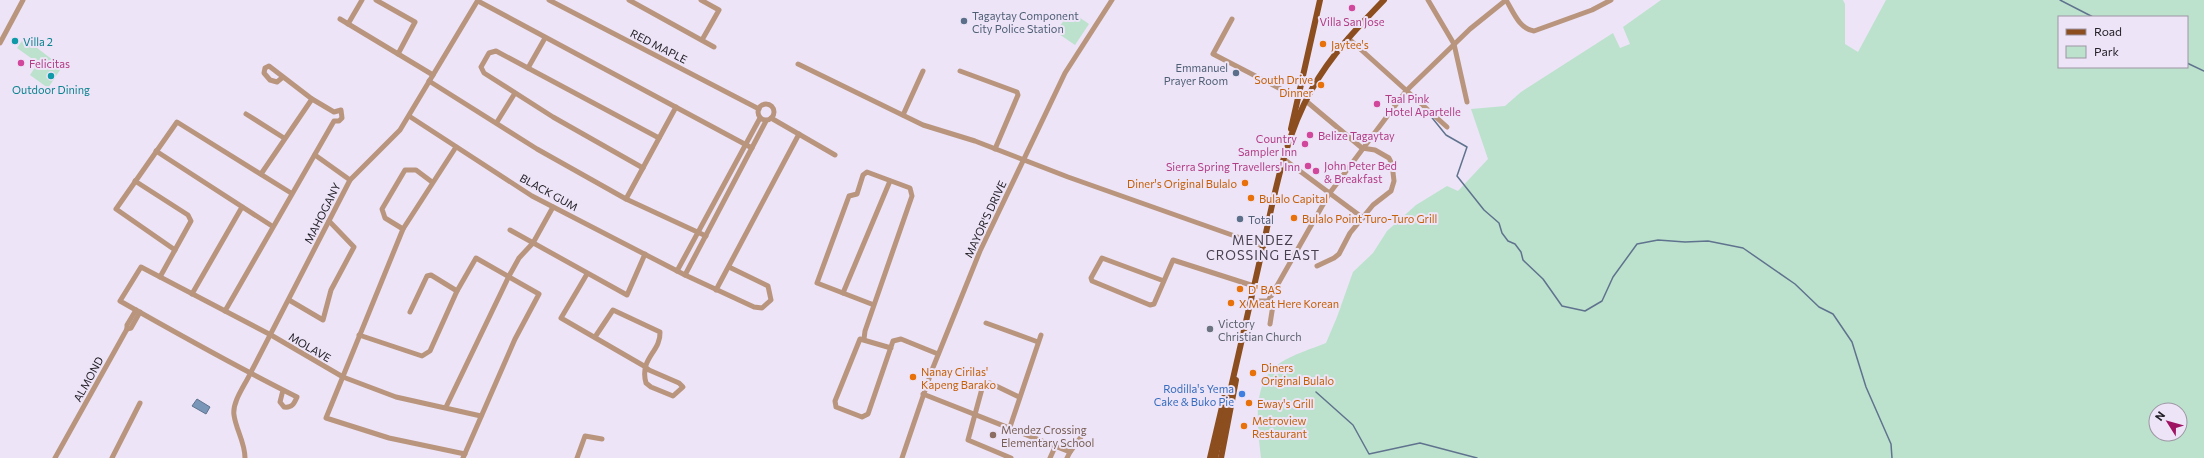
<svg xmlns="http://www.w3.org/2000/svg" width="2204" height="458" viewBox="0 0 2204 458" font-family="Commissioner,sans-serif">
  <rect width="100%" height="100%" fill="#ede4f7"/>
  <g fill="#bce2cd" fill-rule="evenodd">
    <path d="M 1661,0 L 1843,0 L 1845,4 L 1845,44 L 1858,52 L 1886,0 L 2204,0 L 2204,458 L 1261,458 C 1258,429 1250,381 1280,363 C 1294,354 1311,349 1326,343 L 1337,317 L 1353,272 L 1373,253 L 1387,231 L 1416,205 L 1447,186 L 1458,191 L 1488,159 L 1471,109 L 1505,106 L 1521,92 L 1613,33 L 1620,48 L 1630,44 L 1623,27 ZM 2059,17 L 2187,17 L 2187,67 L 2059,67 ZM 2156,410 L 2180,410 L 2180,434 L 2156,434 Z"/>
    <path d="M 1070,11 L 1089,24 L 1075,45 L 1056,32 Z"/>
    <path d="M 24,38 L 62,67 L 48,88 L 30,75 L 38,63 L 17,48 Z"/>
  </g>
  <path fill="#7996b9" stroke="#60738e" d="M 197,399 L 210,407 L 206,414 L 192,406 Z"/>
  <g fill="none" stroke-linecap="round" stroke-linejoin="round">
    <g stroke="#60738e" stroke-width="1.5">
      <path d="M 2060,0 L 2093,17"/>
      <path d="M 2187,63 L 2204,71"/>
      <path d="M 1429,114 L 1446,135 L 1467,147 L 1457,176 L 1484,210 L 1499,223 L 1502,233 L 1508,241 L 1515,244 L 1521,252 L 1523,260 L 1543,279 L 1562,306 L 1585,311 L 1602,301 L 1613,277 L 1637,244 L 1658,240 L 1685,242 L 1708,241 L 1743,248 L 1795,284 L 1819,307 L 1833,314 L 1852,342 L 1866,387 L 1891,444 L 1892,458"/>
      <path d="M 1316,392 L 1353,425 L 1369,454 L 1420,443 L 1477,458"/>
    </g>
    <g stroke="#b9957e" stroke-width="5">
      <path d="M 376,0 L 415,22 L 398,54"/>
      <path d="M 549,0 L 759,109"/>
      <path d="M 629,0 L 714,47"/>
      <path d="M 701,0 L 719,10 L 702,40"/>
      <path d="M 1428,0 L 1454,44 L 1467,102"/>
      <path d="M 1506,0 C 1513,11 1519,29 1534,31 L 1592,10 L 1611,0"/>
      <path d="M 478,1 L 752,148"/>
      <path d="M 340,19 L 433,75"/>
      <path d="M 1232,19 L 1213,54 L 1298,98"/>
      <path d="M 348,24 L 362,0"/>
      <path d="M 1348,38 L 1447,127"/>
      <path d="M 0,43 L 23,0"/>
      <path d="M 798,64 L 923,125 L 975,141 L 1068,177 L 1263,246"/>
      <path d="M 528,68 L 545,38"/>
      <path d="M 960,71 L 1017,92 L 1018,95 L 995,149"/>
      <path d="M 429,81 L 537,149 L 626,199 L 706,236"/>
      <path d="M 1306,101 L 1362,148 L 1375,150 L 1389,158 L 1392,164 L 1394,181 L 1391,191 L 1373,205 L 1350,233 L 1339,254 L 1334,258 L 1317,266"/>
      <circle cx="766" cy="112" r="8"/>
      <path d="M 246,114 L 284,138"/>
      <path d="M 903,115 L 923,71"/>
      <path d="M 409,116 L 532,196 L 685,275 L 754,307 L 762,308 L 771,300 L 768,286 L 729,267"/>
      <path d="M 771,118 L 835,155"/>
      <path d="M 497,122 L 515,93"/>
      <path d="M 456,147 L 403,229 L 326,418 L 389,438 L 465,454"/>
      <path d="M 156,151 L 272,226"/>
      <path d="M 315,155 L 350,180"/>
      <path d="M 1285,160 L 1363,218"/>
      <path d="M 643,168 L 553,117 L 484,73 L 481,67 L 489,53 L 496,51 L 659,138"/>
      <path d="M 261,174 L 312,99"/>
      <path d="M 135,181 L 188,215 L 191,221 L 160,277"/>
      <path d="M 626,199 L 676,107"/>
      <path d="M 403,229 L 385,218 L 382,209 L 405,170 L 416,170 L 432,182"/>
      <path d="M 510,230 L 627,295 L 645,254"/>
      <path d="M 175,250 L 116,209 L 177,122 L 291,193"/>
      <path d="M 677,271 L 760,118"/>
      <path d="M 587,274 L 561,318 L 644,366 L 649,370 L 679,383 L 683,387 L 673,396 L 651,387 L 646,383 C 639,358 661,352 660,332 L 613,310 L 595,337"/>
      <path d="M 685,275 L 766,121"/>
      <path d="M 1164,281 L 1102,258 L 1091,278 L 1092,281 L 1150,305 L 1154,304 L 1173,260 L 1254,286"/>
      <path d="M 716,290 L 799,134"/>
      <path d="M 843,293 L 890,181"/>
      <path d="M 192,294 L 242,207"/>
      <path d="M 1270,298 L 1273,305 L 1270,324"/>
      <path d="M 289,300 L 323,320 L 331,290 L 354,247 L 329,221"/>
      <path d="M 1251,301 L 1268,301 L 1270,298 L 1329,194 L 1406,91 L 1470,29 L 1506,0"/>
      <path d="M 225,311 L 334,121 L 339,121 L 342,118 L 341,110 L 334,112 L 312,99 L 269,66 L 265,68 L 264,73 L 270,80 L 277,82 L 283,77"/>
      <path d="M 410,312 L 427,276 L 431,275 L 457,291"/>
      <path d="M 986,323 L 1038,342"/>
      <path d="M 127,329 L 131,328 L 140,312"/>
      <path d="M 359,335 L 422,356 L 430,351 L 457,291 L 476,258 L 539,294 L 515,339 L 463,458"/>
      <path d="M 864,339 L 865,331 L 912,196 L 910,188 L 867,172 L 863,175 L 857,194 L 849,196 L 817,283 L 874,305"/>
      <path d="M 891,348 L 860,339 L 835,401 L 836,407 L 862,417 L 868,414 L 893,341 L 901,339 L 938,354"/>
      <path d="M 283,390 L 280,402 L 284,407 C 292,408 294,404 297,397 C 237,367 178,334 120,301 L 141,267 L 271,335 L 343,377 L 396,397 L 481,416"/>
      <path d="M 923,394 L 1070,452 L 1081,437"/>
      <path d="M 446,407 L 509,276 L 519,258 L 533,243 L 553,207"/>
      <path d="M 1010,427 L 1041,335"/>
      <path d="M 55,458 L 127,329 L 127,325 L 136,310"/>
      <path d="M 112,458 L 140,403"/>
      <path d="M 245,458 C 245,442 236,430 234,415 C 232,402 245,385 250,374 L 350,180 L 400,130 L 478,0"/>
      <path d="M 577,458 L 585,436 L 602,439"/>
      <path d="M 902,458 L 932,370 L 980,251 L 1065,73 L 1112,0"/>
      <path d="M 1011,458 L 968,440 L 983,385 L 990,383 L 1019,397"/>
      <path d="M 1050,458 L 1055,447"/>
      <path d="M 1067,458 L 1070,452"/>
    </g>
    <g stroke="#8c4e1e" stroke-width="6">
      <path d="M 1291,129 L 1320,0"/>
      <path d="M 1210,458 L 1226,390"/>
      <path d="M 1215,458 C 1231,389 1247,320 1262,251 C 1274,197 1284,138 1312,89 C 1331,55 1357,28 1384,0"/>
      <path d="M 1221,458 L 1236,380"/>
    </g>
  </g>
  <g fill="#d1479c" stroke="#ede4f7" stroke-width="1.5">
    <circle cx="1352" cy="8" r="4"/>
    <circle cx="21" cy="63" r="4"/>
    <circle cx="1377" cy="104" r="4"/>
    <circle cx="1310" cy="135" r="4"/>
    <circle cx="1305" cy="144" r="4"/>
    <circle cx="1308" cy="166" r="4"/>
    <circle cx="1316" cy="171" r="4"/>
  </g>
  <g fill="#5c6f8a" stroke="#ede4f7" stroke-width="1.5">
    <circle cx="964" cy="21" r="4"/>
    <circle cx="1236" cy="73" r="4"/>
    <circle cx="1240" cy="219" r="4"/>
  </g>
  <g fill="#0f9aa8" stroke="#ede4f7" stroke-width="1.5">
    <circle cx="15" cy="41" r="4"/>
    <circle cx="51" cy="76" r="4"/>
  </g>
  <g fill="#e8710a" stroke="#ede4f7" stroke-width="1.5">
    <circle cx="1323" cy="44" r="4"/>
    <circle cx="1321" cy="85" r="4"/>
    <circle cx="1245" cy="183" r="4"/>
    <circle cx="1251" cy="198" r="4"/>
    <circle cx="1294" cy="218" r="4"/>
    <circle cx="1240" cy="289" r="4"/>
    <circle cx="1231" cy="303" r="4"/>
    <circle cx="1253" cy="373" r="4"/>
    <circle cx="913" cy="377" r="4"/>
    <circle cx="1249" cy="403" r="4"/>
    <circle cx="1244" cy="426" r="4"/>
  </g>
  <circle fill="#6b7280" stroke="#ede4f7" stroke-width="1.5" cx="1210" cy="329" r="4"/>
  <circle fill="#3f7fe0" stroke="#ede4f7" stroke-width="1.5" cx="1242" cy="394" r="4"/>
  <circle fill="#8d6e63" stroke="#ede4f7" stroke-width="1.5" cx="993" cy="435" r="4"/>
  <g text-anchor="middle" dominant-baseline="central" stroke-width="4" stroke-linejoin="round" paint-order="stroke">
    <g font-size="11" fill="#4e5e75" stroke="#ede4f7" text-anchor="start">
      <text x="972" y="15">Tagaytay Component<tspan x="972" dy="13">City Police Station</tspan></text>
      <text x="1228" y="67" text-anchor="end">Emmanuel<tspan x="1228" dy="13">Prayer Room</tspan></text>
      <text x="1248" y="219">Total</text>
    </g>
    <g font-size="11" fill="#b23c85" stroke="#ede4f7" text-anchor="start">
      <text x="1352" y="21" text-anchor="middle">Villa San Jose</text>
      <text x="29" y="63">Felicitas</text>
      <text x="1385" y="98">Taal Pink<tspan x="1385" dy="13">Hotel Apartelle</tspan></text>
      <text x="1318" y="135">Belize Tagaytay</text>
      <text x="1297" y="138" text-anchor="end">Country<tspan x="1297" dy="13">Sampler Inn</tspan></text>
      <text x="1324" y="165">John Peter Bed<tspan x="1324" dy="13">&amp; Breakfast</tspan></text>
      <text x="1300" y="166" text-anchor="end">Sierra Spring Travellers' Inn</text>
    </g>
    <g font-size="11" fill="#0d838f" stroke="#ede4f7" text-anchor="start">
      <text x="23" y="41">Villa 2</text>
      <text x="51" y="89" text-anchor="middle">Outdoor Dining</text>
    </g>
    <g font-size="11" fill="#c56008" stroke="#ede4f7" text-anchor="start">
      <text x="1331" y="44">Jaytee's</text>
      <text x="1313" y="79" text-anchor="end">South Drive<tspan x="1313" dy="13">Dinner</tspan></text>
      <text x="1237" y="183" text-anchor="end">Diner's Original Bulalo</text>
      <text x="1259" y="198">Bulalo Capital</text>
      <text x="1302" y="218">Bulalo Point Turo-Turo Grill</text>
      <text x="1248" y="289">D' BAS</text>
      <text x="1239" y="303">X Meat Here Korean</text>
      <text x="1261" y="367">Diners<tspan x="1261" dy="13">Original Bulalo</tspan></text>
      <text x="921" y="371">Nanay Cirilas'<tspan x="921" dy="13">Kapeng Barako</tspan></text>
      <text x="1257" y="403">Eway's Grill</text>
      <text x="1252" y="420">Metroview<tspan x="1252" dy="13">Restaurant</tspan></text>
    </g>
    <g font-size="11" fill="#242128" stroke="#ede4f7">
      <text transform="translate(659 46) rotate(27)">RED MAPLE</text>
      <text transform="translate(549 192) rotate(29)">BLACK GUM</text>
      <text transform="translate(322 213) rotate(-63)">MAHOGANY</text>
      <text transform="translate(985 219) rotate(-65)">MAYOR'S DRIVE</text>
      <text transform="translate(310 347) rotate(30)">MOLAVE</text>
      <text transform="translate(88 379) rotate(-61)">ALMOND</text>
    </g>
    <g font-size="11" fill="#5b616d" stroke="#ede4f7" text-anchor="start">
      <text x="1218" y="323">Victory<tspan x="1218" dy="13">Christian Church</tspan></text>
    </g>
    <g font-size="11" fill="#366cbe" stroke="#ede4f7" text-anchor="end">
      <text x="1234" y="388">Rodilla's Yema<tspan x="1234" dy="13">Cake &amp; Buko Pie</tspan></text>
    </g>
    <g font-size="11" fill="#785e54" stroke="#ede4f7" text-anchor="start">
      <text x="1001" y="429">Mendez Crossing<tspan x="1001" dy="13">Elementary School</tspan></text>
    </g>
    <g font-size="13" letter-spacing="1" fill="#47404f" stroke="#ede4f7">
      <text x="1263" y="240">MENDEZ<tspan x="1263" dy="15">CROSSING EAST</tspan></text>
    </g>
  </g>
  <rect x="2058" y="16" width="130" height="52" fill="#ede4f7" stroke="#9d96a4"/>
  <rect x="2066" y="29" width="20" height="6" fill="#8c4e1e" stroke="#9d96a4"/>
  <text x="2094" y="36" font-size="12" fill="#242128">Road</text>
  <rect x="2066" y="46" width="20" height="12" fill="#bce2cd" stroke="#9d96a4"/>
  <text x="2094" y="56" font-size="12" fill="#242128">Park</text>
  <g transform="translate(2168 422) rotate(307)"><circle r="19" fill="#ede4f7" stroke="#9d96a4"/>
  <path d="M0-3L7 15L0 10L-7 15Z" fill="#9e1462"/>
  <text y="-6" font-size="11" font-weight="bold" text-anchor="middle" fill="#242128">N</text>
  </g>
</svg>
